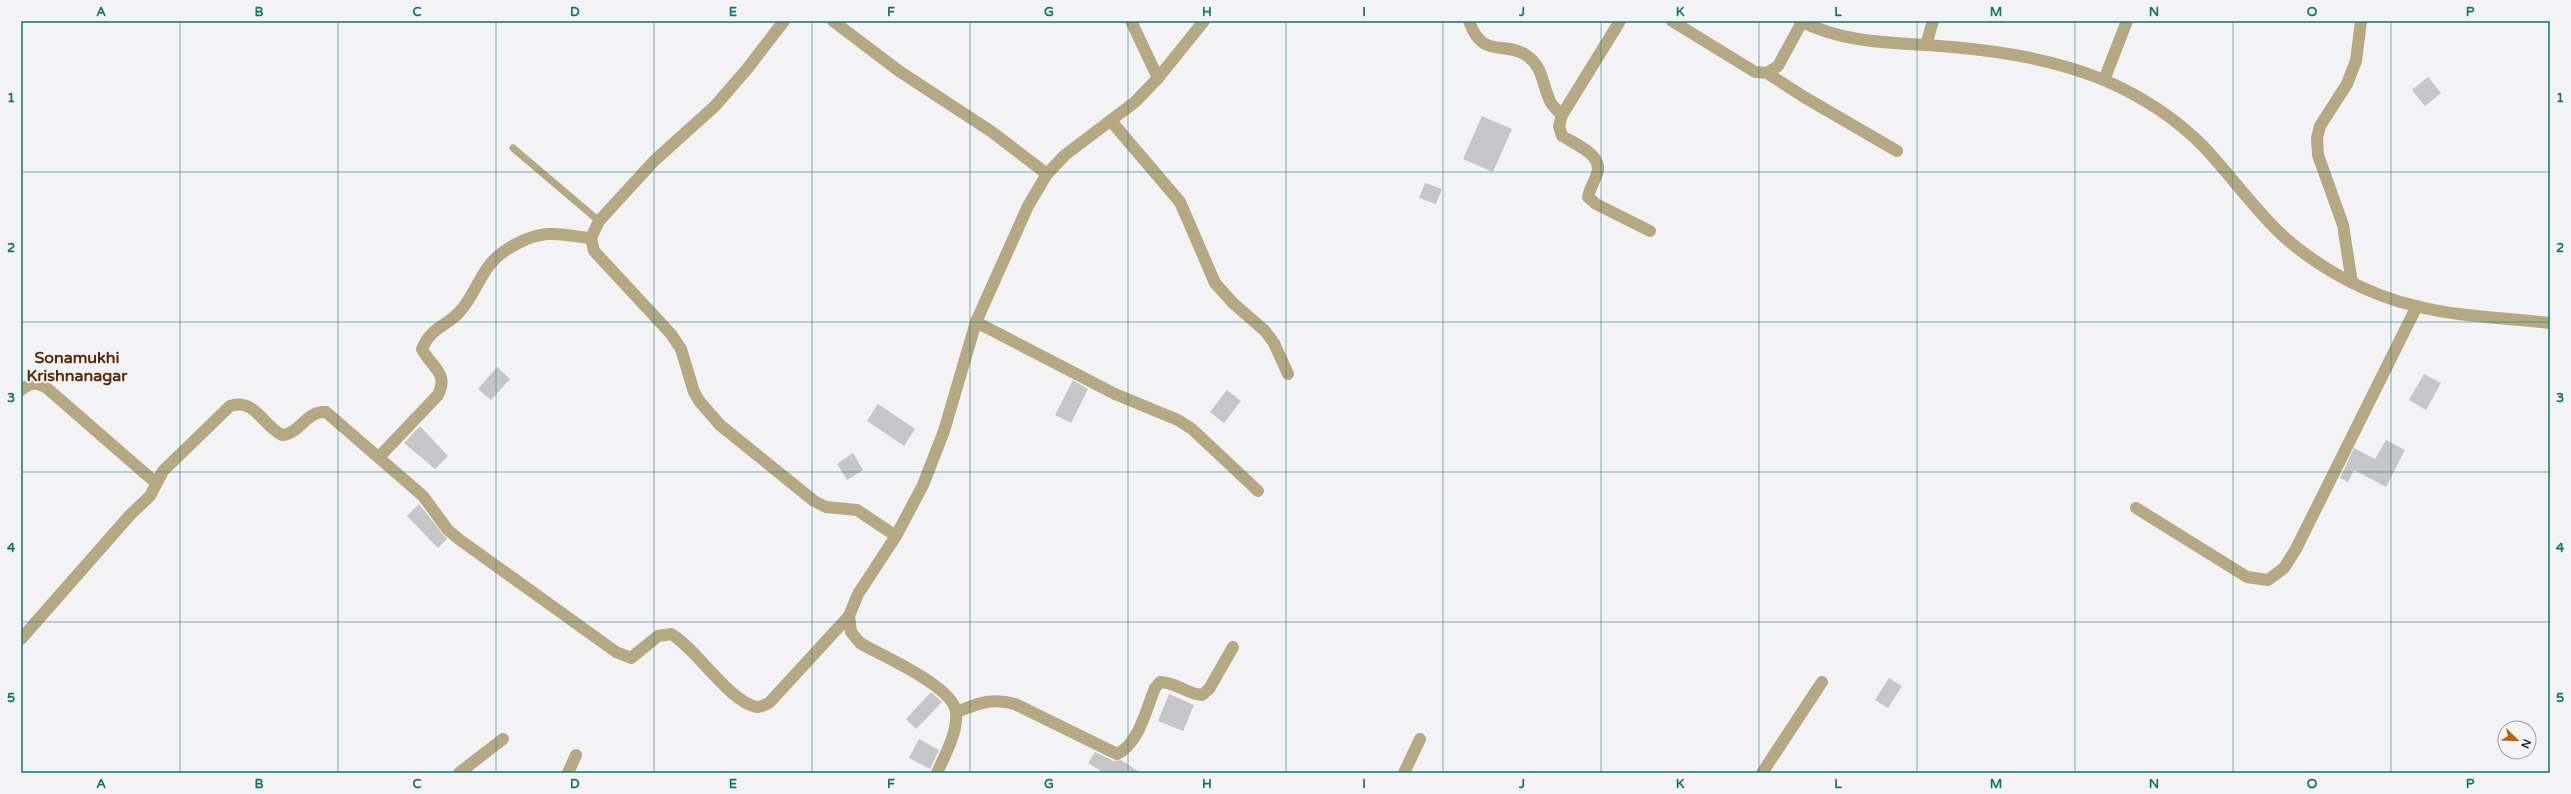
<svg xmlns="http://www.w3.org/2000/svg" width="2571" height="794" viewBox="0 0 2571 794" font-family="'Varela Round',sans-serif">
  <rect width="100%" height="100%" fill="#f3f3f5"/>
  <g fill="#c6c6c8">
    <path d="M 2428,77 L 2441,93 L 2425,106 L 2412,90 Z"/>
    <path d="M 1482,116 L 1512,129 L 1493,172 L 1463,159 Z"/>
    <path d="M 1425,183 L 1442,189 L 1436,204 L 1419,198 Z"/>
    <path d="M 497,367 L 510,379 L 491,400 L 478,389 Z"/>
    <path d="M 2424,374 L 2441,383 L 2426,410 L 2409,400 Z"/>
    <path d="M 1073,380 L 1088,389 L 1071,423 L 1055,415 Z"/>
    <path d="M 1227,390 L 1241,401 L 1224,423 L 1210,412 Z"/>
    <path d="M 878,404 L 915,429 L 904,446 L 867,421 Z"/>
    <path d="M 420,426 L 448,456 L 435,469 L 404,443 Z"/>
    <path d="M 2386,440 L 2405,450 L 2386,487 L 2354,470 L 2348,482 L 2340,478 L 2354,448 L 2375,459 Z"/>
    <path d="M 853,453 L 863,470 L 847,480 L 837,464 Z"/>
    <path d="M 419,504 L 447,539 L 438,548 L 407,516 Z"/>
    <path d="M 1889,678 L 1902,686 L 1888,708 L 1875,700 Z"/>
    <path d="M 931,692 L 942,702 L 916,729 L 906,719 Z"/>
    <path d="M 1169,694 L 1194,705 L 1183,731 L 1158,721 Z"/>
    <path d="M 919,739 L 939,750 L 930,769 L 909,758 Z"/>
    <path d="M 1095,752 L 1114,761 L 1121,760 L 1141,773 L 1104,773 L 1088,763 Z"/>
  </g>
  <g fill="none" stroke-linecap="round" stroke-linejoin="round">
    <path stroke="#b5a883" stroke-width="7" d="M 513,148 L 599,221"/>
    <g stroke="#b5a883" stroke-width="12">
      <path d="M 784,21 L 747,69 L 715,106 L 654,161 L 599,221 L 591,238 L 594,251 L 671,334 L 681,349 L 694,392 L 700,402 L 720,425 L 814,501 L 826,507 L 857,510 L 896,536"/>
      <path d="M 833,21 L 899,71 L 992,132 L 1047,174"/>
      <path d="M 1131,21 L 1158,78"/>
      <path d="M 1469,21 C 1483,60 1502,40 1526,55 C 1543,66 1542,84 1550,101 C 1552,106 1558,111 1562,115"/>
      <path d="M 1620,21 L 1562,115 L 1559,126 L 1562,136 C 1575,144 1604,155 1597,174 C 1594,182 1590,188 1588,197 L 1596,204 L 1650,231"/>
      <path d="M 1672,21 L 1755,72 L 1767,73 L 1778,66 L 1802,22"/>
      <path d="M 1926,45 L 1933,21"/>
      <path d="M 1767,73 L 1804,97 L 1897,151"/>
      <path d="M 2104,80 L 2127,21"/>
      <path d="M 1111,121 L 1180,202 L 1215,283 L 1233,303 L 1265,331 L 1274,343 L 1288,374"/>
      <path d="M 2352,283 L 2343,225 L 2318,155 L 2317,138 L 2320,126 L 2347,84 L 2356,61 L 2361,21"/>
      <path d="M 976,322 L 1115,394 L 1178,420 L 1192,429 L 1258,491"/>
      <path d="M 21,390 C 32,382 37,382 48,389 L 156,483"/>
      <path d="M 379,457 L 438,395 C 449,373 432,368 422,349 C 432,325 448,327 462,309 C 472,297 478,281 488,267 C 499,251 528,235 548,234 C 562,233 577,237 591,238"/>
      <path d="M 2136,508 L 2247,577 L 2268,580 L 2284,568 L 2296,549 L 2417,306"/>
      <path d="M 21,639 L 130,515 L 150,496 L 163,471 L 230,406 C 255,398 262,425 282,435 C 301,433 307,410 326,412 L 423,496 L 448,530 L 460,540 L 616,652 L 631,658 L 658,636 L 671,634 C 695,647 730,703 757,707 C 761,707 765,705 769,703 L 849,616"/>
      <path d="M 956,712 C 978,704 991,697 1015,704 L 1117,754 C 1139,744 1146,709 1155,688 L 1160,682 C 1176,682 1187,694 1202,695 L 1209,689 L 1233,647"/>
      <path d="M 459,773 L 503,739"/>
      <path d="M 568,773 L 576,755"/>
      <path d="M 1404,773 L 1420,739"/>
      <path d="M 1762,773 L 1822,682"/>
    </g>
    <g stroke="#b5a883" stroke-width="12">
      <path d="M 1800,21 C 1844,42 1880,42 1927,45 C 1987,49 2048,57 2104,80 C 2141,96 2174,117 2202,145 C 2230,174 2253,208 2283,236 C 2320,269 2368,295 2416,306 C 2459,317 2506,318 2550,323"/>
      <path d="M 937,773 C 945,755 958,732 956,712 C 953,686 882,656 860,643 L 851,632 L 849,616 L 858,594 L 896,536 L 923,485 L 944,431 L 976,322 L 1028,206 L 1047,174 L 1065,155 L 1135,102 L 1158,78 L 1204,21"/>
    </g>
  </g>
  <path fill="none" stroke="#0f766e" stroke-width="1" stroke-opacity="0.55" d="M 180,21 L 180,773M 338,21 L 338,773M 496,21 L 496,773M 654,21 L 654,773M 812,21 L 812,773M 970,21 L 970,773M 1128,21 L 1128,773M 1286,21 L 1286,773M 1443,21 L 1443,773M 1601,21 L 1601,773M 1759,21 L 1759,773M 1917,21 L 1917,773M 2075,21 L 2075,773M 2233,21 L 2233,773M 2391,21 L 2391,773M 21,172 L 2550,172M 21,322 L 2550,322M 21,472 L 2550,472M 21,622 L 2550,622"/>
  <g text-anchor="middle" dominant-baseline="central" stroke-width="4" stroke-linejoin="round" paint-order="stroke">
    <g font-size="16" font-weight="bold" fill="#5a2d09" stroke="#f3f3f5">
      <text x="77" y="358">Sonamukhi<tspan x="77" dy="18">Krishnanagar</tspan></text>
    </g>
  </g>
  <rect width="2571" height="794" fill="none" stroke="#f3f3f5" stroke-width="44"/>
  <g transform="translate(2517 740) rotate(113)"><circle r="19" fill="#f3f3f5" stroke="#9e9e9f"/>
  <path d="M0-3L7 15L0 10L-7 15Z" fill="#be610f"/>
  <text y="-6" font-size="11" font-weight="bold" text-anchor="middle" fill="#1f1f1f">N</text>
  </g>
  <rect x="22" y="22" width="2527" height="750" fill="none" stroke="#0f766e" stroke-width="1.5"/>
  <g font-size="13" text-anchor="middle" font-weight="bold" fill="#0f766e">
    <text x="101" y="16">A</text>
    <text x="259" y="16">B</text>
    <text x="417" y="16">C</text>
    <text x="575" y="16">D</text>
    <text x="733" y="16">E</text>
    <text x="891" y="16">F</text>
    <text x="1049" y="16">G</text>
    <text x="1207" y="16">H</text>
    <text x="1364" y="16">I</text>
    <text x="1522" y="16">J</text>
    <text x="1680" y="16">K</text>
    <text x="1838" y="16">L</text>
    <text x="1996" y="16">M</text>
    <text x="2154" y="16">N</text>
    <text x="2312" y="16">O</text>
    <text x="2470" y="16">P</text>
    <text x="11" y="102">1</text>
    <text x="2560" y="102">1</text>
    <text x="11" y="252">2</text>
    <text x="2560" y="252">2</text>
    <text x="11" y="402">3</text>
    <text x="2560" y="402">3</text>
    <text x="11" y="552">4</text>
    <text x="2560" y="552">4</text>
    <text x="11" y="702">5</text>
    <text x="2560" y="702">5</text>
    <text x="101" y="788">A</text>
    <text x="259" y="788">B</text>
    <text x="417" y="788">C</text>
    <text x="575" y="788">D</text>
    <text x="733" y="788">E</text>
    <text x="891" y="788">F</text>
    <text x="1049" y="788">G</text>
    <text x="1207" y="788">H</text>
    <text x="1364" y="788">I</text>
    <text x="1522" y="788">J</text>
    <text x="1680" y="788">K</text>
    <text x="1838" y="788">L</text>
    <text x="1996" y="788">M</text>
    <text x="2154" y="788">N</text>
    <text x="2312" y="788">O</text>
    <text x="2470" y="788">P</text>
  </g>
</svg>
